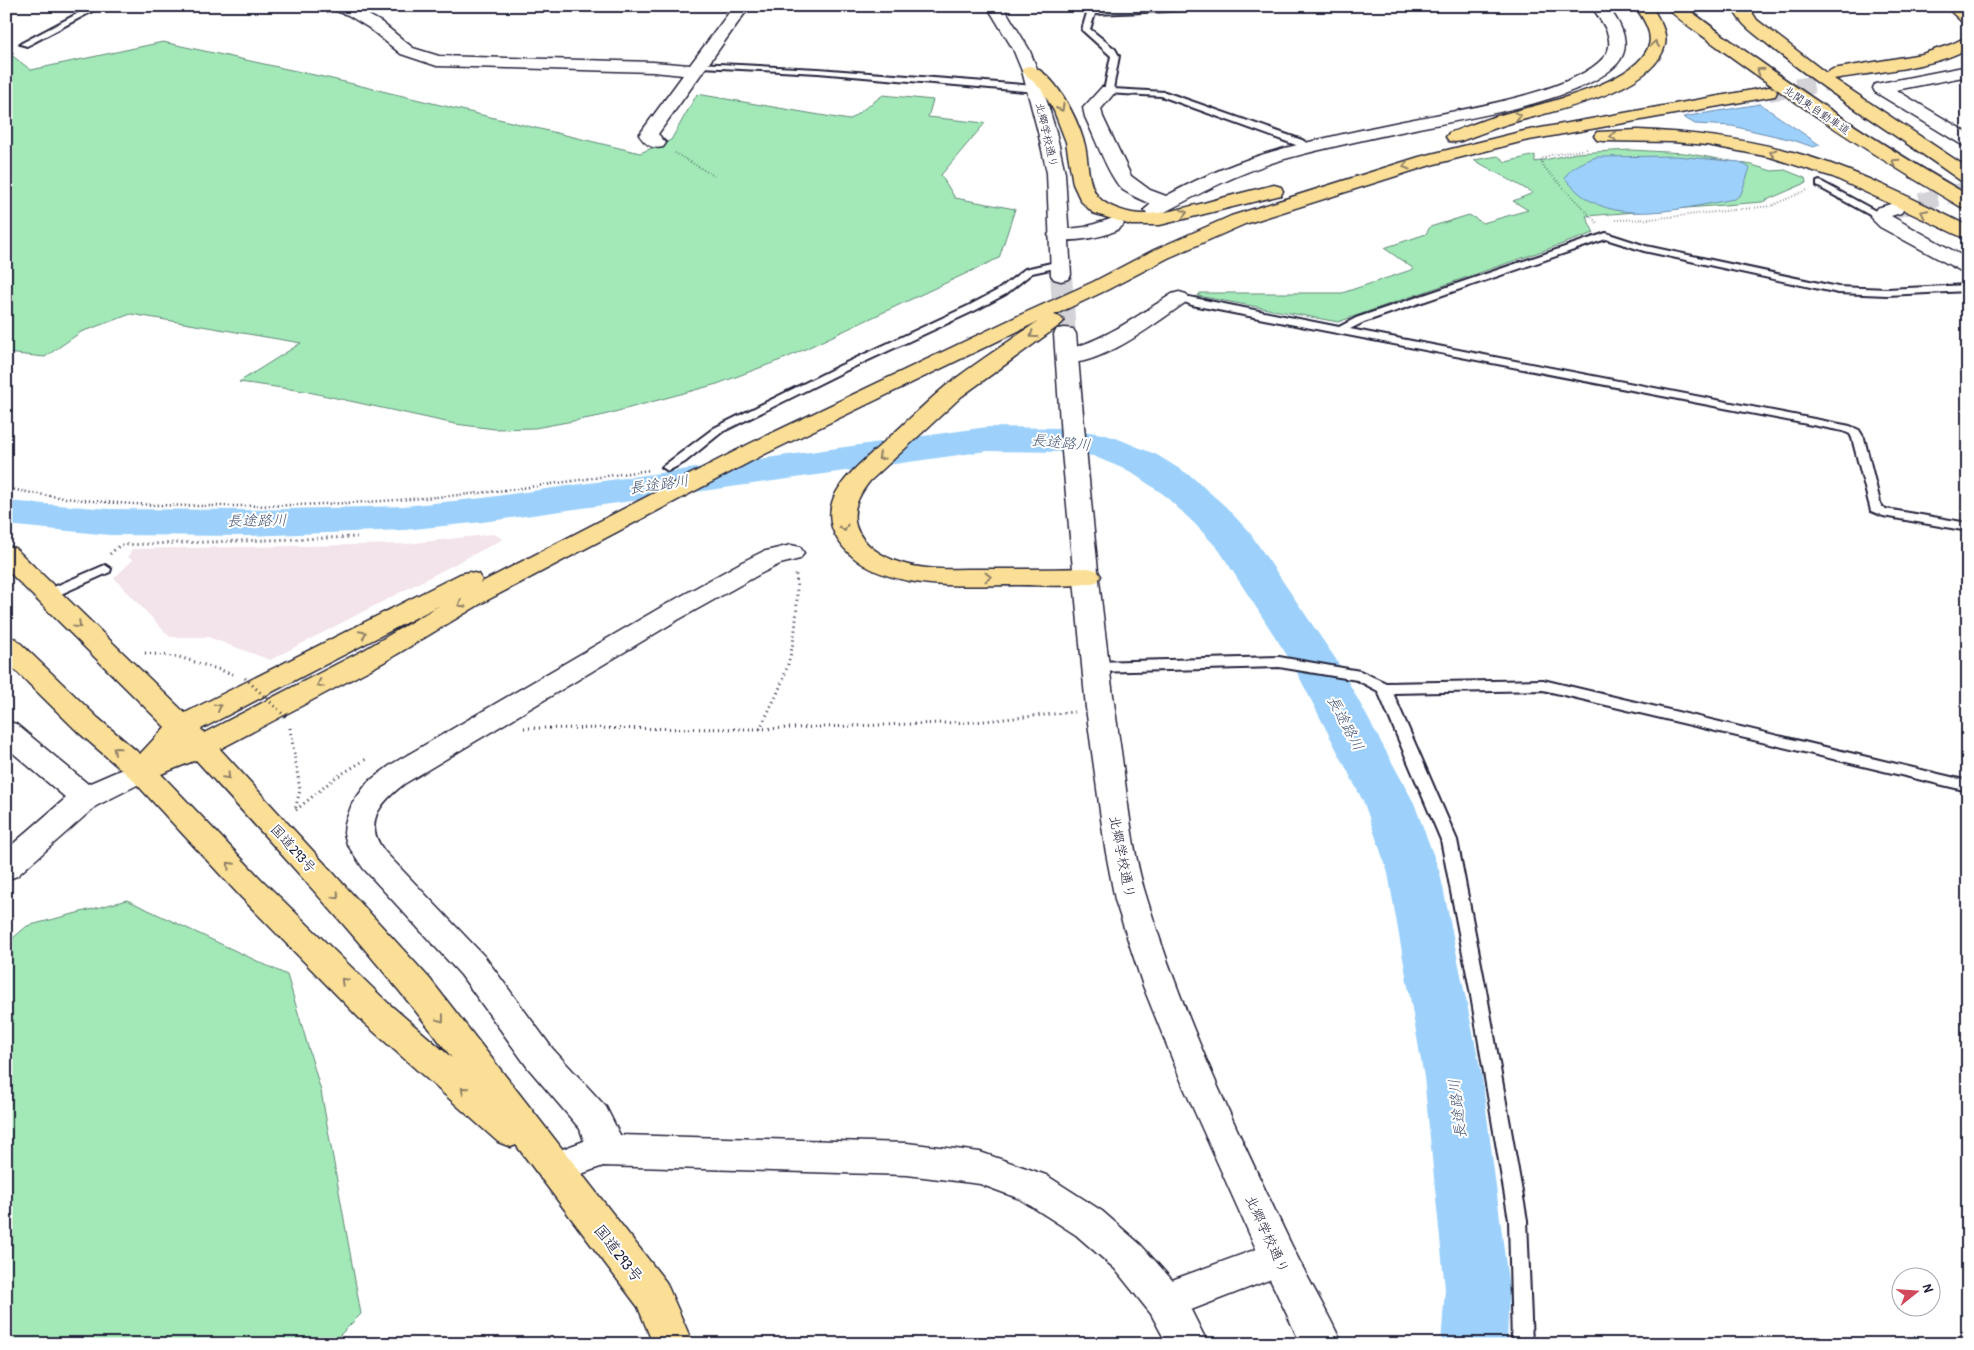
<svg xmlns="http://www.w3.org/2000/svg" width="1974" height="1350" viewBox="0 0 1974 1350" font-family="'Patrick Hand','Klee One',sans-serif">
  <rect width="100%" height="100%" fill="#fff"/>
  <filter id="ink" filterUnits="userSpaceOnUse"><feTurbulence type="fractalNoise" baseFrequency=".02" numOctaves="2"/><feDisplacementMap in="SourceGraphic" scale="10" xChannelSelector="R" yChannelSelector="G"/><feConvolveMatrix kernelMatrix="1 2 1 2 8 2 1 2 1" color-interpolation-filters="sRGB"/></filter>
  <g filter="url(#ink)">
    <path fill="#f3e3ea" d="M 494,534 L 503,539 L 270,660 L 208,637 L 170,637 L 114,578 L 133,560 L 128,557 L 132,549 L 406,544 Z"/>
    <g fill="#a2e9b7" stroke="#628679">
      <path d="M 163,42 L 328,78 L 640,153 L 671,140 L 697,94 L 849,120 L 883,95 L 933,100 L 928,117 L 985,123 L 941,175 L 955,198 L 1015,209 L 999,258 L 786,358 L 717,384 L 600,416 L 535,428 L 495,429 L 455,424 L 304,391 L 239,382 L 301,343 L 131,314 L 81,332 L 45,357 L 6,353 L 6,51 L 31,70 Z"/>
      <path d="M 1631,150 L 1685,153 L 1752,165 L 1772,171 L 1785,170 L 1805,178 L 1806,183 L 1762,202 L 1586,216 L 1594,233 L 1338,322 L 1198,296 L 1200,293 L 1342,293 L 1414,269 L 1384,248 L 1426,234 L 1430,227 L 1469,215 L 1483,223 L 1528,210 L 1513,201 L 1533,193 L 1474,160 L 1498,156 L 1506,162 L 1535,155 L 1535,162 L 1576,153 Z"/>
      <path d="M 127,900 L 287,975 L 321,1091 L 361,1314 L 331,1344 L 6,1344 L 6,944 L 27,926 Z"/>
    </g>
    <g fill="#9dd1fb" stroke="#6c8bae">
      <path d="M 1760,104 L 1820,145 L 1813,147 L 1793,140 L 1732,126 L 1695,124 L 1683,117 Z"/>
      <path d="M 1676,156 L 1740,162 L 1750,168 L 1741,194 L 1735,199 C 1692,206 1630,224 1591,201 C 1581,196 1572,187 1565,178 C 1568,168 1587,160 1597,157 Z"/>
    </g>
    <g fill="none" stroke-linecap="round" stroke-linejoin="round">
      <path fill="#9dd1fb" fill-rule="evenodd" d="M 987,427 L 1065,428 L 1102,434 L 1116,438 L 1157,455 L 1191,476 L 1225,506 L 1250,533 L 1337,661 L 1414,803 L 1440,873 L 1482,1077 L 1509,1289 L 1507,1344 L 1441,1344 L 1445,1289 L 1424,1077 L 1388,873 L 1364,803 L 1292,663 L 1219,550 L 1195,524 L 1163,494 L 1129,471 L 1093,456 L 1065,452 L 987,451 L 483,522 L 404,530 L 246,536 L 110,535 L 6,525 L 6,501 L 110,509 L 246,510 L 404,506 L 483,498 Z"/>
      <path stroke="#d3d3d8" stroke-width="18" stroke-dasharray="18 9" stroke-linecap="butt" d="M 1894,209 L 1968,190"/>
      <path stroke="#d3d3d8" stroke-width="22" stroke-dasharray="22 11" stroke-linecap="butt" d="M 1061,275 L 1065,334"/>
      <path stroke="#d3d3d8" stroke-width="18" stroke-dasharray="18 9" stroke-linecap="butt" d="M 1769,92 L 1842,80"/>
      <defs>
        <g id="lane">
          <path d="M 92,6 L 102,6 L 27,46 L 20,44 Z"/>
          <path d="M 1089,6 L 1097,6 L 1096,9 L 1247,6 L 1243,8 L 1095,14 L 1090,29 L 1115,49 L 1119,56 L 1113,89 L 1165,92 L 1302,140 L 1314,147 L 1313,149 L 1307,149 L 1161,96 L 1105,93 L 1104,91 L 1111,56 L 1082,30 Z"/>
          <path d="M 698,63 L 818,69 L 1036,86 L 1040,89 L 1036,92 L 818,73 L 701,67 L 697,65 Z"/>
          <path d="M 1820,181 L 1883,215 L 1885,217 L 1883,219 L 1877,219 L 1817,186 L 1817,182 Z"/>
          <path d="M 1606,233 L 1646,246 L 1838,287 L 1887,289 L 1968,285 L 1968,291 L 1887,295 L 1838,293 L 1644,251 L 1606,239 L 1364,322 L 1350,329 L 1850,426 L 1859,430 L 1864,438 L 1881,506 L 1886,509 L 1968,523 L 1968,531 L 1883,516 L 1871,511 L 1852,438 L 1850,434 L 1843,431 L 1192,305 L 1174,298 L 1179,295 L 1339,327 L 1356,318 Z"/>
          <path d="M 1060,261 L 1064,262 L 1064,266 L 1032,273 L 1006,294 L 976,310 L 845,371 L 722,432 L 685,462 L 668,471 L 662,467 L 714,428 L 837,367 L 968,306 L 998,290 L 1025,269 Z"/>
          <path d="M 105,565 L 111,569 L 110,572 L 52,598 L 42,598 L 40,595 L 42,592 Z"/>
          <path d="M 1279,657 L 1360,671 L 1386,683 L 1543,680 L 1968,781 L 1968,791 L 1543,690 L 1393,693 L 1457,840 L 1486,990 L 1527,1220 L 1532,1344 L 1512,1344 L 1509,1220 L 1470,990 L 1441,840 L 1378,691 L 1357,680 L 1279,667 L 1095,672 L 1090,670 L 1088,667 L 1090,664 L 1095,662 Z"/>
        </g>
        <g id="street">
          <path d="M 327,6 L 351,6 L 358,9 L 381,22 L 413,48 L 439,56 L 653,62 L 690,65 L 734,6 L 750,6 L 658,134 L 666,143 L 663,147 C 652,150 645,144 639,135 L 683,75 L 653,72 L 437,66 L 401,54 L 369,28 L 348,15 L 330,9 Z"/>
          <path d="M 1591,6 L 1607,6 C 1620,22 1634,45 1617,64 C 1581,102 1462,119 1410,130 C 1367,139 1324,148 1281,160 C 1238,173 1200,193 1161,214 L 1154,216 L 1147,214 L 1144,210 L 1151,204 C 1142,200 1132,196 1123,190 C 1109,178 1094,135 1085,117 L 1083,108 L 1102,87 L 1114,87 L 1116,91 L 1101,109 L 1103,117 L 1131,176 L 1150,190 L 1166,196 C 1204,175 1243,159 1285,148 C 1324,138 1364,129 1404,121 C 1452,111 1573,94 1604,57 C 1618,41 1601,20 1591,6 Z"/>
          <path d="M 1968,66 L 1968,76 L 1896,90 L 1968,133 L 1968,146 L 1962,145 L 1875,92 L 1873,88 L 1875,84 L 1881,83 Z"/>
          <path d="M 1894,203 L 1901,205 L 1904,209 L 1901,213 L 1891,216 L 1968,259 L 1968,273 L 1961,271 L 1880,227 L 1870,217 L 1877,208 Z"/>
          <path d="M 1114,218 L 1121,220 L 1124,224 C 1114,238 1067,243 1051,239 L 1048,235 L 1051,231 L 1085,227 Z"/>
          <path d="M 1179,292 L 1186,294 L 1189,298 L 1186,302 C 1157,322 1096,371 1059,362 L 1056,357 L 1059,352 C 1104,341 1134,318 1172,294 Z"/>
          <path d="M 791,545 L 800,547 L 804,553 L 800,559 L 780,564 L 760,574 L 676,621 L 404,784 C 380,803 362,823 385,852 L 485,957 L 552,1048 L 606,1107 L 620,1135 L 907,1143 L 980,1152 L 1046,1175 L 1102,1211 L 1141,1245 L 1172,1280 L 1279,1241 L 1292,1247 L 1298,1259 L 1292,1271 L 1191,1310 L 1208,1344 L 1167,1344 L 1151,1314 L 1115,1269 L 1076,1235 L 1020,1199 L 980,1184 L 907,1175 L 603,1166 L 554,1184 L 541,1179 L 536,1168 L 541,1157 L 584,1141 L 580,1129 L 528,1068 L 461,975 L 363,868 L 347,844 L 344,833 L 345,823 L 352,804 L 368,782 L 392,764 L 658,609 L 742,562 L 762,552 Z"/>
          <path d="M 6,721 L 16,724 L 88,784 L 141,761 L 151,764 L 156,771 L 151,778 L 96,806 L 17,876 L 6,880 L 6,850 L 66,798 L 6,747 Z"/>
        </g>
        <g id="secondary">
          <path d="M 987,6 L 1003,6 L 1029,49 L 1038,71 L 1056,132 L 1065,173 L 1071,275 L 1068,279 L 1061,281 L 1054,279 L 1051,275 L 1047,173 L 1038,132 L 1022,71 L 1013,49 Z"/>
          <path d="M 1065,328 L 1073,329 L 1076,334 C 1088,473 1100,613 1121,751 C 1128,801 1132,854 1148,902 C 1184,1020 1238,1133 1291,1244 C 1307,1278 1327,1310 1342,1344 L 1301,1344 L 1266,1271 L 1184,1088 L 1143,986 L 1115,900 L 1105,848 L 1086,708 L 1062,452 L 1054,334 L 1057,329 Z"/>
        </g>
        <g id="highway">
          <path d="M 1635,6 L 1651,6 C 1658,17 1668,32 1665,45 C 1654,92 1552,111 1511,123 C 1494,128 1478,135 1461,141 L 1455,142 L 1449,141 L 1446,137 L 1449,133 C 1466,127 1482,120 1500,115 C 1536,105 1637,85 1649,45 C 1653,32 1642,17 1635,6 Z"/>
          <path d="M 1666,6 L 1684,6 C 1775,75 1869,138 1968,195 L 1968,209 L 1961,207 C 1879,159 1800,107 1723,51 C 1710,40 1675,19 1666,6 Z"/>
          <path d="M 1732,6 L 1748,6 L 1757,20 L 1826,73 L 1833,69 L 1922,54 L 1952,44 L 1968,36 L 1968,48 C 1939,67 1869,73 1834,79 L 1968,168 L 1968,182 L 1961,181 C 1898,136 1831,96 1771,47 C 1757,35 1739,25 1732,6 Z"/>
          <path d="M 1945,6 L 1963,6 L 1968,11 L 1968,24 L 1962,22 Z"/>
          <path d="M 1030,66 C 1055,72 1077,118 1084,142 C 1089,158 1086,178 1096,194 C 1103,205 1119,210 1132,213 C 1154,217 1178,209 1200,204 C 1224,197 1249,191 1274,185 L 1281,187 L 1283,191 L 1281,195 L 1160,225 L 1131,225 L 1093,213 L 1081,201 L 1073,184 L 1066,142 L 1054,111 L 1041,89 L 1022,71 L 1024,67 Z"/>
          <path d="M 1769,87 L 1775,88 L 1777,92 L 1775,96 L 1524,141 L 1431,165 L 1245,224 L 1168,258 L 1107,290 L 1054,315 L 1060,317 L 1064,321 L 1060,325 L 962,396 L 870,481 C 860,493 851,509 856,526 C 862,545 883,557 901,563 C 926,571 955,569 981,569 C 1017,569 1052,569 1088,568 L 1097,570 L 1101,576 L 1097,582 C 1072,588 1043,585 1018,585 C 962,585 873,594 838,540 C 829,526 828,512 834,497 C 845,474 867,458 885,441 C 906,423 925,403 947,385 C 976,363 1007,343 1037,322 L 765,454 L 482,603 L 384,662 L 220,749 L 430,979 L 666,1282 L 693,1344 L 653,1344 L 638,1307 L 516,1145 L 511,1147 L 498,1142 L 364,1023 L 240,896 L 131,778 L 78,732 L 6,661 L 6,636 L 16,639 L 98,718 L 140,754 L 165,727 L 6,569 L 6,546 L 15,548 L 185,713 L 460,574 L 469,572 L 478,574 L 482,580 L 480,583 L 749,444 L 1020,315 L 1093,282 L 1154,250 L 1231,216 L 1419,157 L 1524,131 ZM 440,605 L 364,650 L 204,733 L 201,729 ZM 196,760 C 284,857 373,953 452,1058 L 388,1003 L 262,880 L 161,774 Z"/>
          <path d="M 1638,130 C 1709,133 1780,143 1847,170 C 1888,186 1928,206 1968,226 L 1968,240 L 1833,177 L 1770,157 L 1707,145 L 1673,142 L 1603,141 L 1597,140 L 1594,136 L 1597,132 Z"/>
        </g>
      </defs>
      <use href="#lane" stroke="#22223b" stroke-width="4"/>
      <use href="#street" stroke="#22223b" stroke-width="3"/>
      <use href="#secondary" stroke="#22223b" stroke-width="3"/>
      <use href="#highway" stroke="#22223b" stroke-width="3"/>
      <g stroke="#22223b" stroke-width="2" stroke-dasharray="0.5 2.5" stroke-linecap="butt">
        <path d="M 6,58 L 14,52"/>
        <path d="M 1587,149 L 1550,155 L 1541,159 L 1543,166 L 1597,223"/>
        <path d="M 675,153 L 714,176"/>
        <path d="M 1615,220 L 1650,219 L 1771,206 L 1807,190"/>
      </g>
      <path stroke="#22223b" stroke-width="2.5" stroke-dasharray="1 3" stroke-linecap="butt" d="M 6,488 C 77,503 148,506 221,506 C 304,506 387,502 470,494 C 530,488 590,478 650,470"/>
      <g stroke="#22223b" stroke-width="3" stroke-dasharray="1 4" stroke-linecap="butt">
        <path d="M 110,554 L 120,545 L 357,537"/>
        <path d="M 145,653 L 179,657 L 233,674"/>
        <path d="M 290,728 L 300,790 L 295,810"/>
        <path d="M 524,728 L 760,729 L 974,722 L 1074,712"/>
        <path d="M 760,729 C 766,715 774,702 780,687 C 795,651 799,613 796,574"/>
        <path d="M 296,810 L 335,778 L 368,758"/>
      </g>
      <use href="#lane" fill="#fff" fill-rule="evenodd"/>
      <use href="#street" fill="#fff" fill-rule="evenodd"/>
      <use href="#secondary" fill="#fff" fill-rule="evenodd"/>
      <use href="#highway" fill="#fbdf96" fill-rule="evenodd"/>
      <path stroke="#22223b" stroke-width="3" stroke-dasharray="1 4" stroke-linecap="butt" d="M 245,678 L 288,719"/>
    </g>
    <defs><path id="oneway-chevron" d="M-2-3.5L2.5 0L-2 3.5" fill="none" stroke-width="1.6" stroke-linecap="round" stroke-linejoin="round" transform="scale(1.25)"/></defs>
    <g stroke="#8e8068">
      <use href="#oneway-chevron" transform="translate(1655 44) rotate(-82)"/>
      <use href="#oneway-chevron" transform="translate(1760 71) rotate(-145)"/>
      <use href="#oneway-chevron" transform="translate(1061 108) rotate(60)"/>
      <use href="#oneway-chevron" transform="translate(1518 116) rotate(-15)"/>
      <use href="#oneway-chevron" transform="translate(1613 136) rotate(178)"/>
      <use href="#oneway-chevron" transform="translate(1773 153) rotate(-165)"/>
      <use href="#oneway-chevron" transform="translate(1895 162) rotate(-147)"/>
      <use href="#oneway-chevron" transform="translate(1406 166) rotate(163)"/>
      <use href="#oneway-chevron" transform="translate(1184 213) rotate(-13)"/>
      <use href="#oneway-chevron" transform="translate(1924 213) rotate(-154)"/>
      <use href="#oneway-chevron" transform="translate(1033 335) rotate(144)"/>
      <use href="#oneway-chevron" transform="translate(881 457) rotate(138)"/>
      <use href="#oneway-chevron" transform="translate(844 528) rotate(76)"/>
      <use href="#oneway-chevron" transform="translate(988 577)"/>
      <use href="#oneway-chevron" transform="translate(461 604) rotate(150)"/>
      <use href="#oneway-chevron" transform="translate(78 625) rotate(44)"/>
      <use href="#oneway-chevron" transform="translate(363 634) rotate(-27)"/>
      <use href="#oneway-chevron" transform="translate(320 684) rotate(153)"/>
      <use href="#oneway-chevron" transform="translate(218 707) rotate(-29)"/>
      <use href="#oneway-chevron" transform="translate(116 750) rotate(-139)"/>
      <use href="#oneway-chevron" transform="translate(227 776) rotate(47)"/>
      <use href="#oneway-chevron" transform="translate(230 865) rotate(-133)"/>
      <use href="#oneway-chevron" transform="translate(336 896) rotate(49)"/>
      <use href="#oneway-chevron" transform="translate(344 981) rotate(-135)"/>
      <use href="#oneway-chevron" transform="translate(441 1019) rotate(53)"/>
      <use href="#oneway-chevron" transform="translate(464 1090) rotate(-139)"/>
    </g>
  </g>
  <g text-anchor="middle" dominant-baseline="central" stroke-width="4" stroke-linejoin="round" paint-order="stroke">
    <g font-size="11" fill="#22223b" stroke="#fff">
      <text transform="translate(1817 110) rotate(34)">北関東自動車道</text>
      <text transform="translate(1047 135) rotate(77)">北郷学校通り</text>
    </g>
    <g font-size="14" fill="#22223b" stroke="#fff">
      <text transform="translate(294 848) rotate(48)">国道293号</text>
      <text transform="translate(1123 857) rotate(79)">北郷学校通り</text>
      <text transform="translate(1268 1234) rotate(65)">北郷学校通り</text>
    </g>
    <g font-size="15" font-style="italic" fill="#475775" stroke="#fff">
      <text transform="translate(1061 442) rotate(5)">長途路川</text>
      <text transform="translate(659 484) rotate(-8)">長途路川</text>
      <text transform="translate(257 520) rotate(-1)">長途路川</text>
      <text transform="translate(1346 723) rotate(62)">長途路川</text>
      <text transform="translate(1457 1109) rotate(-97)">長途路川</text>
    </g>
    <g font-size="16" fill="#22223b" stroke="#fff">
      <text transform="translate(619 1253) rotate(52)">国道293号</text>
    </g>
  </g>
  <rect width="1974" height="1350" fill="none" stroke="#fff" stroke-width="25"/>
  <rect x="12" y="12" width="1949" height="1325" fill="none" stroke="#22223b" stroke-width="2" filter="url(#ink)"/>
  <g transform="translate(1916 1292) rotate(73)"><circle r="24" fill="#ffffff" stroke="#a7a7b1"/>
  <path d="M0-4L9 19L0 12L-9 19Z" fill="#d1495b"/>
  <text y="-8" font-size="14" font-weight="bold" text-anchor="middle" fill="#22223b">N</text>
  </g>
</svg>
